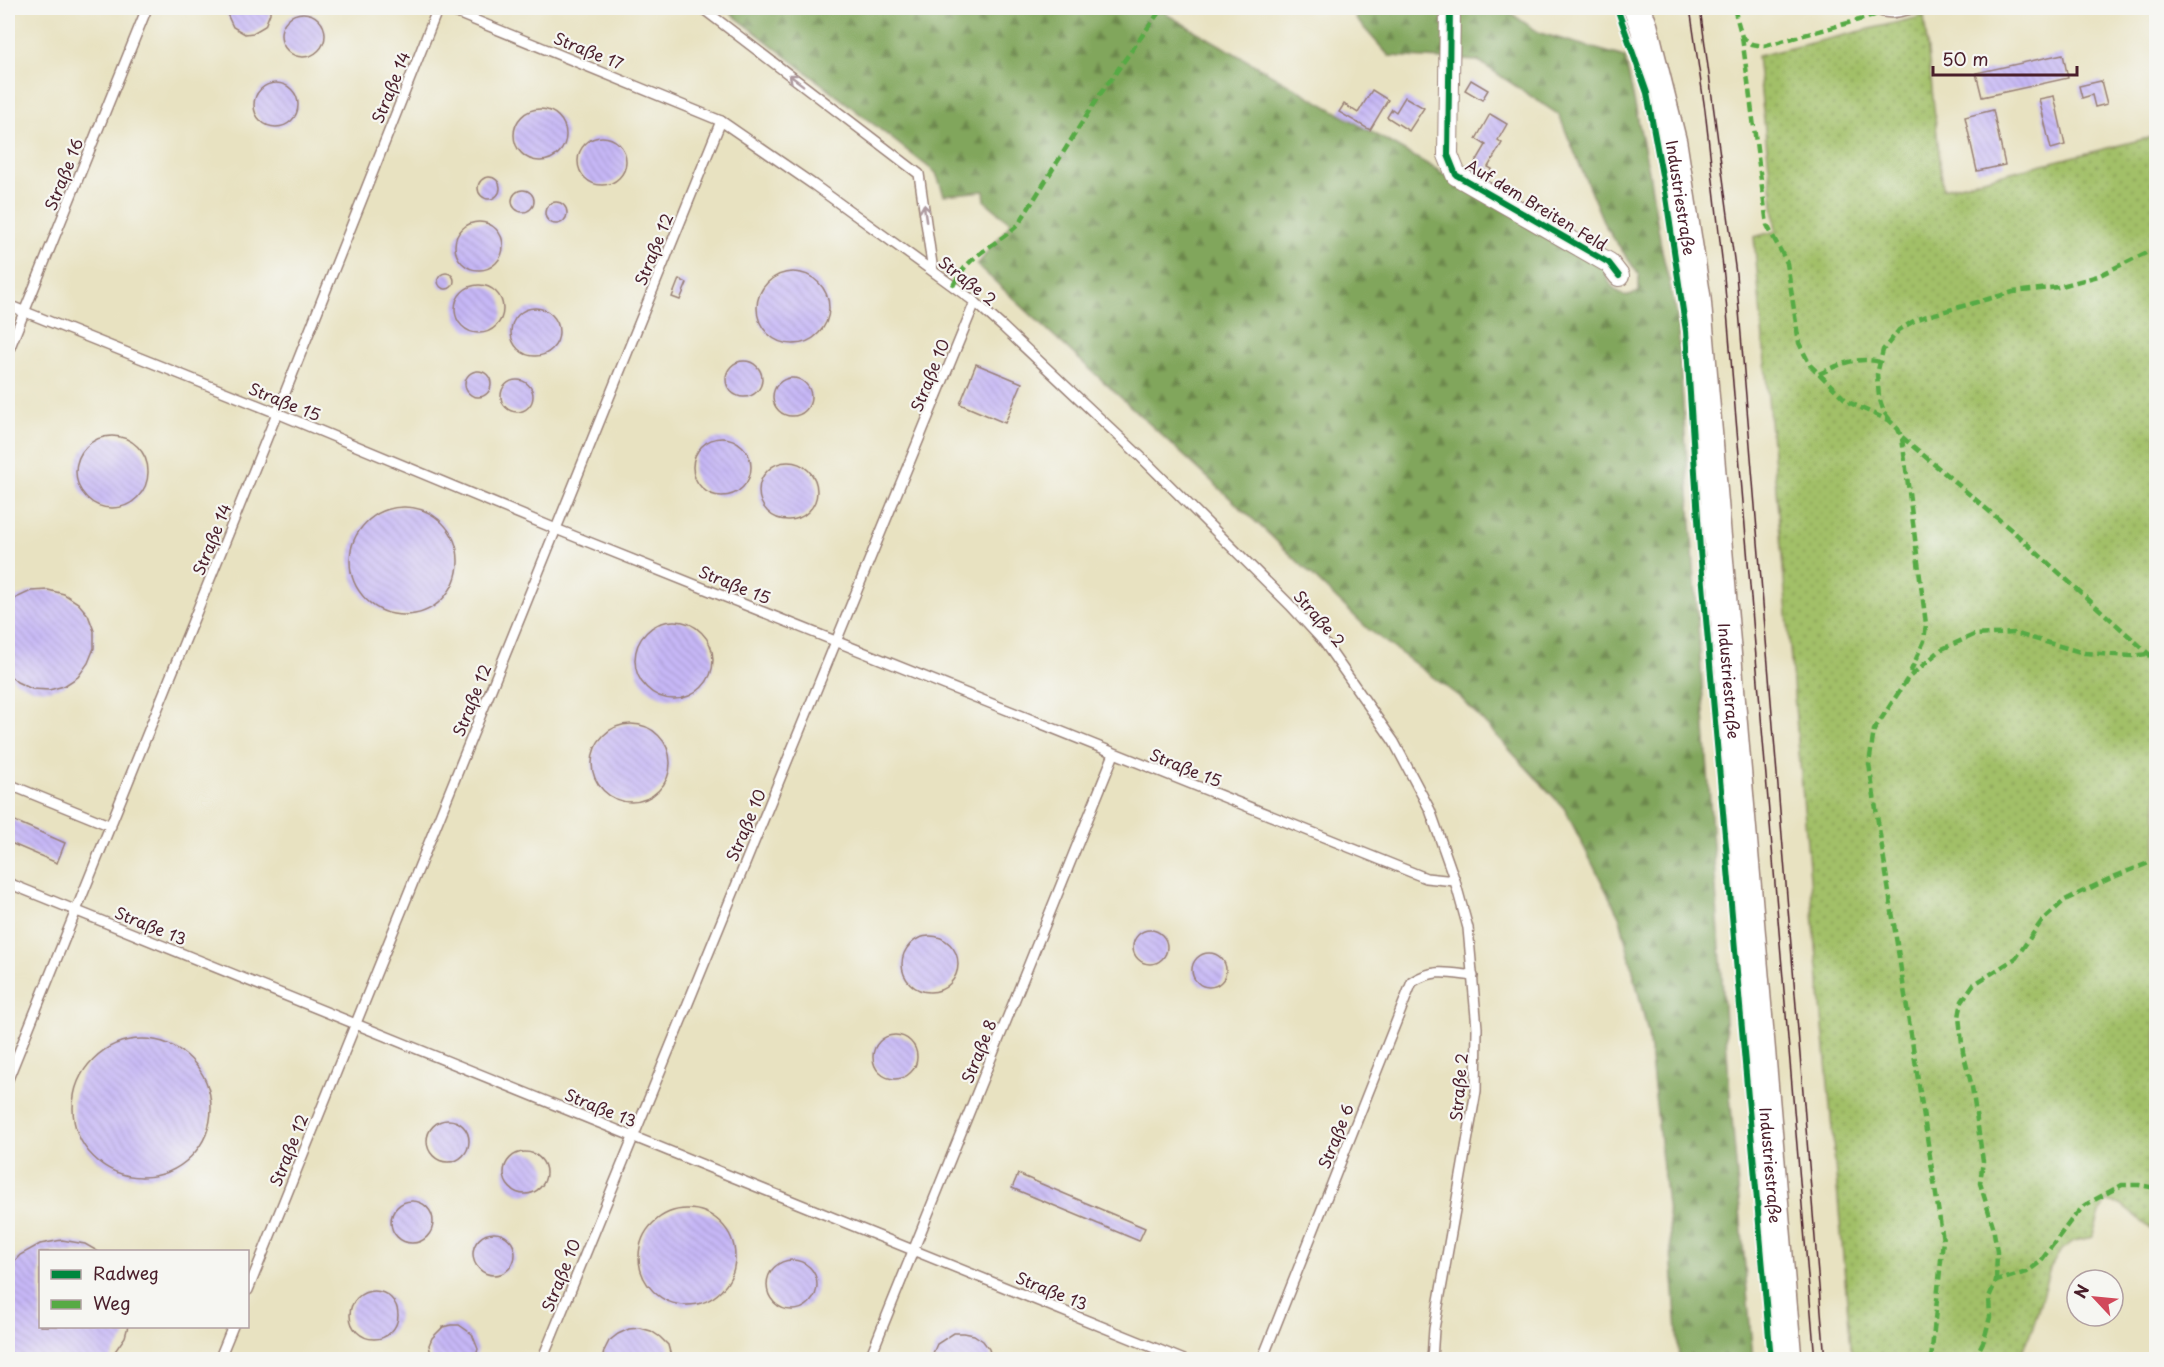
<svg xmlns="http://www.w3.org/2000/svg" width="2164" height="1367" viewBox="0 0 2164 1367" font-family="'Playpen Sans',sans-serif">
  <defs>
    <pattern id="grass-dots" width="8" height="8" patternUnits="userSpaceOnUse" patternTransform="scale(1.5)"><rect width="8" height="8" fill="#a2c068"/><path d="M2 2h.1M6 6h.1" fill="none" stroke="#869b56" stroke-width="1.8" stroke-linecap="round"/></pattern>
    <pattern id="forest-firs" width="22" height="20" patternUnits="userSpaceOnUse" patternTransform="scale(1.5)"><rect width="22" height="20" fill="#81a65c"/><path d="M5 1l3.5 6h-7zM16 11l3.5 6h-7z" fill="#6c874c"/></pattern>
    <pattern id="building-back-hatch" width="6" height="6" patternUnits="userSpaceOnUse" patternTransform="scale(1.5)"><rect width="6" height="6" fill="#c6b7f6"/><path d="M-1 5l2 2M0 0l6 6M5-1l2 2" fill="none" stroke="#ac9dd3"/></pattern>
  </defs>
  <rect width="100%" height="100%" fill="#f6f6f2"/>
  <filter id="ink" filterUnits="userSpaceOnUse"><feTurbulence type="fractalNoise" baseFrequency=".0167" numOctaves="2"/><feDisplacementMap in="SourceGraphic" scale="12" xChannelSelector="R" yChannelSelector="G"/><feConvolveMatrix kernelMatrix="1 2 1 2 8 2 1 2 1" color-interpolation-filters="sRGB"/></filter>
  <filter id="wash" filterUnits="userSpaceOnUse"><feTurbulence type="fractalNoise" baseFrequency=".008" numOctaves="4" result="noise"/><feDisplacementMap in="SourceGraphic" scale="24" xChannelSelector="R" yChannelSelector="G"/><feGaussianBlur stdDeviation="1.35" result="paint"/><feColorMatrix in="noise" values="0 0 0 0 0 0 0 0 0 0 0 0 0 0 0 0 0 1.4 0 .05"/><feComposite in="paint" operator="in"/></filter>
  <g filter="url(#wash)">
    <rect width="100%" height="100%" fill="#e8e2c1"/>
    <path fill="url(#grass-dots)" stroke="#76704a" stroke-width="1.5" d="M 1924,16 L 1943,189 L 2156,136 L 2156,1233 L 2121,1205 L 2106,1201 L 2101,1210 L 2092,1237 L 2074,1241 L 2061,1250 L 2050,1268 L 2034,1324 L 2019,1359 L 1852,1359 L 1754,237 L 1776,231 L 1757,56 Z"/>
    <path fill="url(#forest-firs)" stroke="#666244" stroke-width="1.5" d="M 724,8 L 1169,8 L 1166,14 L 1603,265 C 1607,280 1610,288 1625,296 L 1639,292 L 1639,275 L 1605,226 L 1559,115 L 1478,61 L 1389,56 L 1355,18 L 1360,8 L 1503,8 L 1540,33 L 1625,57 L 1649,172 L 1662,251 L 1677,316 L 1730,1095 L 1753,1359 L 1679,1359 L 1669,1223 L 1648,1033 L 1620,918 L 1564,808 L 1461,698 L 1368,629 L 1270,535 L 977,265 L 1011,223 L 985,201 L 984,191 L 944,195 L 936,173 Z"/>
    <g id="blocks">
      <g fill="url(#building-back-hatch)">
        <path d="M 227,8 L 270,8 L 270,13 L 265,26 L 253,33 L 245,34 L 233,27 L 227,14 Z"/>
        <circle cx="303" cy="35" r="22"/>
        <path d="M 2063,54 L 2068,78 L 1982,97 L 1976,73 Z"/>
        <path d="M 1471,80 L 1488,90 L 1482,100 L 1465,90 Z"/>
        <path d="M 2101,81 L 2107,104 L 2095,107 L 2092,95 L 2082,98 L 2079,86 Z"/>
        <circle cx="276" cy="105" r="22"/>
        <path d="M 1372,90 L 1388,100 L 1370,130 L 1339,112 L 1344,104 L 1358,113 Z"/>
        <path d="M 2054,96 L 2065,145 L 2051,149 L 2039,99 Z"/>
        <path d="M 1405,97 L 1424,108 L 1409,131 L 1387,117 L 1392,109 L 1396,112 Z"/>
        <circle cx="540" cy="135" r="26"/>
        <path d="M 1993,110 L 2005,165 L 1977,171 L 1965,117 Z"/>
        <path d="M 1490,114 L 1507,124 L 1498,140 L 1502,143 L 1488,167 L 1492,169 L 1485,181 L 1470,172 L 1486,145 L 1476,139 Z"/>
        <circle cx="602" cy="161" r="24"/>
        <circle cx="489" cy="188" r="11"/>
        <circle cx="523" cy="201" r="11"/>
        <circle cx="556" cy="213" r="11"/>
        <circle cx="479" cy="246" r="24"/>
        <circle cx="793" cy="308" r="36"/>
        <circle cx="446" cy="281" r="8"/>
        <path d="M 679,279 L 687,283 L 680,300 L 672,297 Z"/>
        <circle cx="479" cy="309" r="24"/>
        <circle cx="535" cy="332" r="24"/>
        <circle cx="744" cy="379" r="18"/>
        <path d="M 976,364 L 1022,383 L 1005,423 L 960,404 Z"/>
        <circle cx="478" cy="384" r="13"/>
        <circle cx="792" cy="397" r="19"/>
        <circle cx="517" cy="396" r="16"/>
        <circle cx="112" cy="472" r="36"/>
        <circle cx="722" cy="467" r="29"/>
        <circle cx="788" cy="491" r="29"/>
        <circle cx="404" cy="561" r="54"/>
        <path d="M 48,590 L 64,594 L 78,603 L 88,615 L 94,631 L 94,648 L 88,663 L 78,677 L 64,686 L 49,690 L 32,689 L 17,682 L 8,674 L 8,606 L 16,598 L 31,591 Z"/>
        <circle cx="674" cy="660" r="39"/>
        <circle cx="631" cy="763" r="39"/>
        <path d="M 8,818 L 65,843 L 57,863 L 8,842 Z"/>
        <circle cx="1150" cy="947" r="17"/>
        <circle cx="930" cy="964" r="28"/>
        <circle cx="1209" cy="970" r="17"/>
        <circle cx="895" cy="1057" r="22"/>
        <circle cx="142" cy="1108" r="69"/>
        <circle cx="448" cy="1141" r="21"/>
        <circle cx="525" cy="1173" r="21"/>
        <path d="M 1018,1174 L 1145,1228 L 1139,1241 L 1012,1188 Z"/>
        <circle cx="412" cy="1222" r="21"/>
        <circle cx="687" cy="1257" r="48"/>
        <circle cx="494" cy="1254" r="21"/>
        <path d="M 62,1240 L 85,1244 L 99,1252 L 40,1252 L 40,1326 L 128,1326 L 125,1337 L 109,1360 L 16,1360 L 8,1350 L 8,1268 L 20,1255 L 40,1244 Z"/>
        <circle cx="792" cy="1285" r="25"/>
        <circle cx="374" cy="1315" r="24"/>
        <path d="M 451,1325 L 459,1325 L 472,1334 L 478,1349 L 475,1360 L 432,1360 L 429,1345 L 432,1338 L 443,1327 Z"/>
        <path d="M 640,1328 L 651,1331 L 660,1337 L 668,1345 L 672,1360 L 602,1360 L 604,1351 L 609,1341 L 618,1334 L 629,1329 Z"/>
        <path d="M 954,1333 L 964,1333 L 974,1335 L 983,1341 L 989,1349 L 992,1360 L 930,1360 L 937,1344 Z"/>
      </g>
    </g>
  </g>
  <g filter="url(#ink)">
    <use href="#blocks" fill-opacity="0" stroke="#998076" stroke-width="1.5"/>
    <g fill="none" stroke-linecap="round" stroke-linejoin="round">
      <defs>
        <g id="lane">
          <path d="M 445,8 L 721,121 L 814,185 L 975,302 L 1003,327 L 1142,458 L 1290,605 L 1324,642 L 1394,742 L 1430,810 L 1455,881 L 1468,928 L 1477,1028 L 1476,1091 L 1434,1329 L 1432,1360"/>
          <path d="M 702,8 L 919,174 L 933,271"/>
          <path d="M 1875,8 C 1887,17 1902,11 1915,8"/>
          <path d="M 8,305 L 277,413 L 556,529 L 1426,878 L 1455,881"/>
          <path d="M 8,352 L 147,8"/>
          <path d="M 8,784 L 111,826"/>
          <path d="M 8,883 L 1184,1360"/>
          <path d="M 8,1079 L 277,413 L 438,8"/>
          <path d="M 248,1290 L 721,121"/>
          <path d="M 219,1360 L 233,1326"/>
          <path d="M 542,1360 C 684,1006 832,655 975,302"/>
          <path d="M 869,1360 L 1114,754"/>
          <path d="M 1262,1360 L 1412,982 C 1435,968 1448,973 1473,976"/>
        </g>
        <path id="street" d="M 1450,8 L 1448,155 L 1456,175 L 1609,263 L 1619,276"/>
        <g id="secondary">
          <path id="s1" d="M 1637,8 L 1644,27 L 1673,143 L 1697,298 L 1788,1360"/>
        </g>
      </defs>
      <use href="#lane" stroke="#998076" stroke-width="12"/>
      <use href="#street" stroke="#998076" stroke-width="22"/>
      <use href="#secondary" stroke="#998076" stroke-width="30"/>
      <use href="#lane" stroke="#fff" stroke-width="9"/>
      <use href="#street" stroke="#fff" stroke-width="20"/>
      <use href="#secondary" stroke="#fff" stroke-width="27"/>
      <g stroke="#4a1f2b" stroke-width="1.5">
        <path d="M 1690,8 L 1705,110 L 1724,276 L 1815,1360"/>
        <path d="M 1700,8 L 1736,274 L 1825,1360"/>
      </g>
      <g stroke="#57aa44" stroke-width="4.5" stroke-dasharray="9 4.5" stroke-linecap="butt">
        <path d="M 1734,8 L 1742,37 L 1752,44 L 1764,46 L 1870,17 L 1881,12"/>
        <path d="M 1742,37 L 1767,225 L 1787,263 L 1799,343 L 1810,365 L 1848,402 L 1890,421 L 1898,429 L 1902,438 L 1926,624 L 1924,641 L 1909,675"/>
        <path d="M 953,286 C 969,253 993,248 1018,225 L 1096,100 L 1162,8"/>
        <path d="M 1819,374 C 1840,364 1857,356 1880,362"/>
        <path d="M 1890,420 L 1884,412 L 1879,397 L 1877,374 L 1883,350 L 1899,330 L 1917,319 L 2013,292 L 2058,287 L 2098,276 L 2156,248"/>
        <path d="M 1902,437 L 2016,534 L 2150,655 L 2156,674"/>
        <path d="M 1996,1281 L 1997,1252 L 1993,1226 L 1980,1183 L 1983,1161 L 1972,1087 L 1963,1052 L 1959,1017 L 1962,1001 L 1973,985 L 2016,958 L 2041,922 L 2065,900 L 2111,878 L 2156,860"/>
        <path d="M 1931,1360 L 1943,1240 L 1869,764 L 1874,730 L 1908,678 L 1942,649 L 1974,635 L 2014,633 L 2084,653 L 2131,656 L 2156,653"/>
        <path d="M 1974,1360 L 1984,1340 L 1990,1317 L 1989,1297 L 1996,1281 L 2027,1272 L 2040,1262 L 2072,1219 L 2085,1205 L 2122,1185 L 2139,1185 L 2156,1188"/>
      </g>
      <defs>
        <g id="cycleway">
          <path d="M 1450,8 L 1448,155 L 1456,175 L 1609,263 L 1619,276"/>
          <path d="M 1617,8 L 1647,93 L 1666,197 L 1686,331 L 1700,550 L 1771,1360"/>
        </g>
      </defs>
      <use href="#cycleway" stroke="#f6f6f2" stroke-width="10"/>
      <use href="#cycleway" stroke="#00873e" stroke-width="6"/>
    </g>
    <defs><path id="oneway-shaft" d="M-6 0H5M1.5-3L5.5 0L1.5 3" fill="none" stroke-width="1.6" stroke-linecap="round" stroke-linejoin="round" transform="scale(1.5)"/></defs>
    <g stroke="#ae9aa0">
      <use href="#oneway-shaft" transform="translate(796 80) rotate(-143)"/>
      <use href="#oneway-shaft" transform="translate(925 213) rotate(-98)"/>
    </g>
  </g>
  <g text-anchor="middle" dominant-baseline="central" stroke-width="4.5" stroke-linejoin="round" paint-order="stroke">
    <g font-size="16" fill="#4a1f2b" stroke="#f6f6f2">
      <text transform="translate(589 50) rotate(22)">Straße 17</text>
      <text transform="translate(390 87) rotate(-68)">Straße 14</text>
      <text transform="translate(63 174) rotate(-68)">Straße 16</text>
      <text stroke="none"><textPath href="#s1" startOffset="195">Industriestraße</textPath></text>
      <text transform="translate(1537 204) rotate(31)">Auf dem Breiten Feld</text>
      <text transform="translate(653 249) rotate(-68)">Straße 12</text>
      <text transform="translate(968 280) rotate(38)">Straße 2</text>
      <text transform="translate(929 375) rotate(-68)">Straße 10</text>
      <text transform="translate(285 401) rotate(22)">Straße 15</text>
      <text transform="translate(211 539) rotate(-68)">Straße 14</text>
      <text transform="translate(735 584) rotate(22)">Straße 15</text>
      <text transform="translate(1320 618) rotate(49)">Straße 2</text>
      <text stroke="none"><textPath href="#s1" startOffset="681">Industriestraße</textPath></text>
      <text transform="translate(471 700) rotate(-68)">Straße 12</text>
      <text transform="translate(1186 767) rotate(22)">Straße 15</text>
      <text transform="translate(745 825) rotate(-67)">Straße 10</text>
      <text transform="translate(151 925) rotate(22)">Straße 13</text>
      <text transform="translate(978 1051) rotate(-68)">Straße 8</text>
      <text transform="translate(1458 1087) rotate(-85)">Straße 2</text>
      <text transform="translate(601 1107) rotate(22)">Straße 13</text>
      <text transform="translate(1335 1136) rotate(-68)">Straße 6</text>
      <text transform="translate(288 1150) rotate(-68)">Straße 12</text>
      <text stroke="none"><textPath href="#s1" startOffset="1167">Industriestraße</textPath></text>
      <text transform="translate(560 1275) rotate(-68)">Straße 10</text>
      <text transform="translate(1052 1290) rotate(22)">Straße 13</text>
    </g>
  </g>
  <rect width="2164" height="1367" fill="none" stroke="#f6f6f2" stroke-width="30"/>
  <rect x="39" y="1250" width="210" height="78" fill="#f6f6f2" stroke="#b1a0a2" stroke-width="1.5"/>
  <rect x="51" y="1270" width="30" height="9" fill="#00873e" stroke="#b1a0a2" stroke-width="1.5"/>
  <text x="93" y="1280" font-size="18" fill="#4a1f2b">Radweg</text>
  <rect x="51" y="1300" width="30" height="9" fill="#57aa44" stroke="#b1a0a2" stroke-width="1.5"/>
  <text x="93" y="1310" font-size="18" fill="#4a1f2b">Weg</text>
  <g transform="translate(2095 1298) rotate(296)"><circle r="28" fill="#f6f6f2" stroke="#b1a0a2" stroke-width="1.5"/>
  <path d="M0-4.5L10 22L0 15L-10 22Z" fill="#d1495b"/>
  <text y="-9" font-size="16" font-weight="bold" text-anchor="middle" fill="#4a1f2b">N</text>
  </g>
  <path d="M1933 66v9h144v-9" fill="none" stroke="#4a1f2b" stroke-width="3"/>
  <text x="1942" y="66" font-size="18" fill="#4a1f2b" stroke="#f6f6f2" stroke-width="4.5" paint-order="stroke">50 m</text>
</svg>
